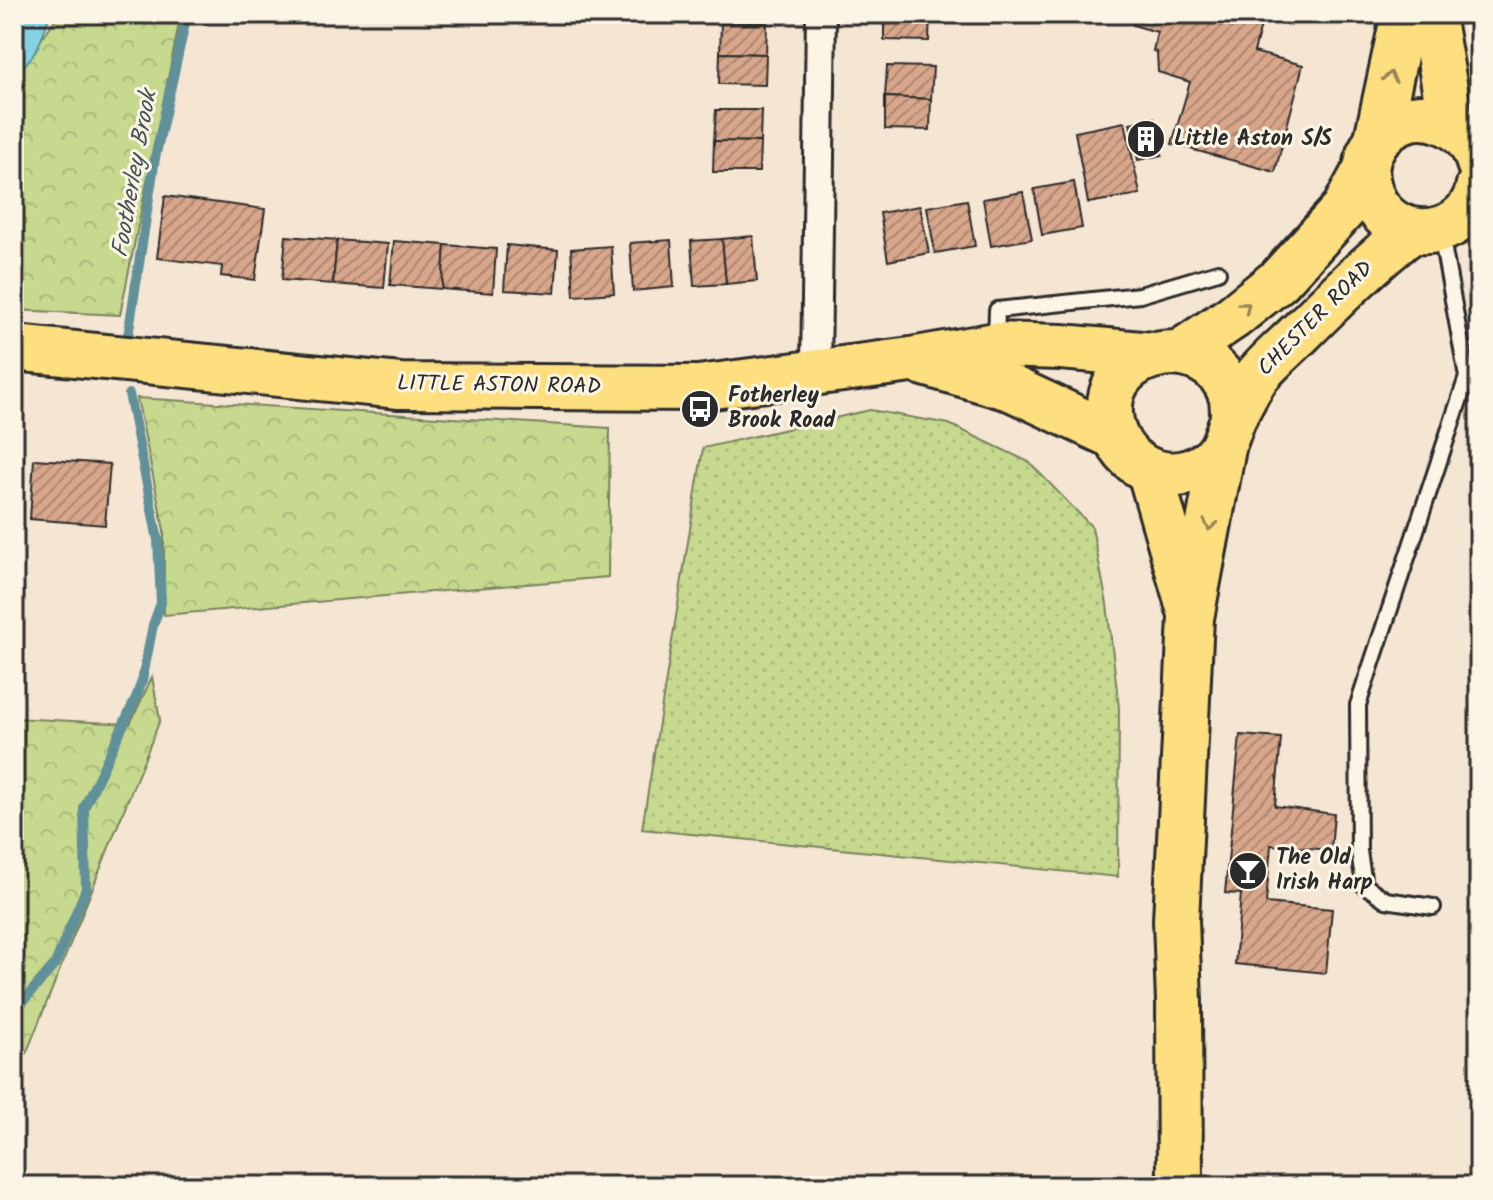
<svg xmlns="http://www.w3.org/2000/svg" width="1493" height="1200" viewBox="0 0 1493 1200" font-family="Kalam,sans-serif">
  <defs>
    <pattern id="grass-dots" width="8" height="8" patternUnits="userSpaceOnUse" patternTransform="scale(2)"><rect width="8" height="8" fill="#c6d98e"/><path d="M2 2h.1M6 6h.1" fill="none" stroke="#aaba7b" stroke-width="1.8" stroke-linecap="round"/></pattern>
    <pattern id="forest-crowns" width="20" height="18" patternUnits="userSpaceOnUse" patternTransform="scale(2)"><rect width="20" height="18" fill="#c6d98e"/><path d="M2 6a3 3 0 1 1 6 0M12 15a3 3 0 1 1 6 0" fill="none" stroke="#aaba7b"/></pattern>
    <pattern id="building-hatch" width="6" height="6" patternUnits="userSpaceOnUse" patternTransform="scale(2)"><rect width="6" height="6" fill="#d8a68b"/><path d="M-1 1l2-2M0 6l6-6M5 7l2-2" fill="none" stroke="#af8772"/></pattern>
  </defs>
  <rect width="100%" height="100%" fill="#f5e5d3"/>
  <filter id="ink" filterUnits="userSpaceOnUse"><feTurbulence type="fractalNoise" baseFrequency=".0125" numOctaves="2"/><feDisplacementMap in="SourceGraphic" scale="16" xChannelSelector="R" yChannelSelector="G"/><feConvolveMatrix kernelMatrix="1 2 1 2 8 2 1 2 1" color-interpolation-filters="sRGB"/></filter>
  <g filter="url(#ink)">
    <path fill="url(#grass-dots)" stroke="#78825c" stroke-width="2" d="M 870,410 L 949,424 L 1029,462 L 1092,527 L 1107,604 L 1119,708 L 1118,877 L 642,829 L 703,448 Z"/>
    <g fill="url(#forest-crowns)" stroke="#78825c" stroke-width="2">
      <path d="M 59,14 L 181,14 L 120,315 L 14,310 L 14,78 Z"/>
      <path d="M 137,398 L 610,428 L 608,577 L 164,615 L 164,530 Z"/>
      <path d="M 152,677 L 160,720 L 14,1084 L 14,718 L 130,724 Z"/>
    </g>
    <path fill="#85d3e2" stroke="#619099" stroke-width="2" d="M 14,14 L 50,14 C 42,38 37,59 14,73 Z"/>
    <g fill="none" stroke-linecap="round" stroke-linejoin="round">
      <g stroke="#619099" stroke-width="10">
        <path d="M 127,343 L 155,158 L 187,14"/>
        <path d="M 14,1012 L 55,964 L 86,889 L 84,808 L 136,698 L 142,681 L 153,625 L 161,603 L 158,540 L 129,394"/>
      </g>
    </g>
    <g fill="url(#building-hatch)" stroke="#2b2b2b" stroke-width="2">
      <path d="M 884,14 L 930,14 L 929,41 L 884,40 Z"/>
      <path d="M 1136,14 L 1264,14 L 1254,52 L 1303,65 L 1275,172 L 1172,144 L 1190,82 L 1158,72 L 1157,52 L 1153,51 L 1157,32 L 1133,25 Z"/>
      <path d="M 721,22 L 767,23 L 766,54 L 720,53 Z"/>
      <path d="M 720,53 L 766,54 L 765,85 L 719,84 Z"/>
      <path d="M 887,66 L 933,67 L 931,99 L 885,97 Z"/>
      <path d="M 885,97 L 931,99 L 930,130 L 885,129 Z"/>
      <path d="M 716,110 L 761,110 L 760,142 L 714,141 Z"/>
      <path d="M 1154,118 L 1162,155 L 1138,160 L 1130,123 Z"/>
      <path d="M 1125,122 L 1140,194 L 1088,203 L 1075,132 Z"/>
      <path d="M 714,141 L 760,142 L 759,172 L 713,172 Z"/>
      <path d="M 1074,182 L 1082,228 L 1042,235 L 1034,189 Z"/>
      <path d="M 1023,192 L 1032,239 L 991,246 L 983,199 Z"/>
      <path d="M 165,196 L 265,209 L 255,280 L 221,276 L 222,266 L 157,258 Z"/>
      <path d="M 967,200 L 975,246 L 935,253 L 927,207 Z"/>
      <path d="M 920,206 L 929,253 L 888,261 L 880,213 Z"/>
      <path d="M 286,236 L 337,240 L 333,284 L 282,280 Z"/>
      <path d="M 753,236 L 757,281 L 726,284 L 722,239 Z"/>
      <path d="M 722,239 L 726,284 L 694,286 L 691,241 Z"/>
      <path d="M 337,240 L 388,244 L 384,288 L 333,284 Z"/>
      <path d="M 671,240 L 674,287 L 633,291 L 630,243 Z"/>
      <path d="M 394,241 L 445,245 L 442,289 L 390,285 Z"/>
      <path d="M 445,245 L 496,249 L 493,293 L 442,289 Z"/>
      <path d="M 507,245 L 558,250 L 555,293 L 504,290 Z"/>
      <path d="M 611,246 L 614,293 L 574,296 L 571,249 Z"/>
      <path d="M 14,454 L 24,455 L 16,530 L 14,530 Z"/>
      <path d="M 34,459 L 110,464 L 105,525 L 30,519 Z"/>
      <path d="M 1240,735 L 1281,738 L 1275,806 L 1334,814 L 1331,850 L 1271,845 L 1266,903 L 1332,909 L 1326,973 L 1235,964 L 1241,894 L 1225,893 Z"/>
    </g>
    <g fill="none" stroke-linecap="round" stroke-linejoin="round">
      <defs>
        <g id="service">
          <path d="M 996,341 L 997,310 L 1140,295 L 1218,272"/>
          <path d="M 1433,907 L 1386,900 L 1364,885 L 1359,851 L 1358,705 L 1467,377 L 1441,234"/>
        </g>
        <path id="minor" d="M 816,370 L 821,14"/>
        <g id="primary">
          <path d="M 14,348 L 400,386 L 698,388 L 911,360 L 996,345 L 1061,347 L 1153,355"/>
          <path d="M 921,362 L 1013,389 L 1114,436"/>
        </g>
        <g id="trunk">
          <path d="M 1432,14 L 1451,124"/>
          <path d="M 1377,139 C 1382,135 1387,129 1392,126 C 1425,104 1470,125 1479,163"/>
          <path d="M 1366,169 C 1369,249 1468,249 1479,185"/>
          <path d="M 1181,352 L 1233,317 L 1279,280 L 1344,209 L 1366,169 L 1369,154 L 1377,139 L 1404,14"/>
          <path d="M 1233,419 C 1233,412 1233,402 1231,395 C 1209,329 1105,346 1110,414 C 1114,463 1164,491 1206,464 C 1224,454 1226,436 1233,419 C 1240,405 1248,389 1257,376 C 1269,361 1286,347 1300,333 C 1336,297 1371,262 1411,231"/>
          <path d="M 1150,472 L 1189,608"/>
          <path d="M 1180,1186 L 1179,1002 L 1176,920 L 1191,618 L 1223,448"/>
        </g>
      </defs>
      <use href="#service" stroke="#2b2b2b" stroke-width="20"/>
      <use href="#minor" stroke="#2b2b2b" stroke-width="34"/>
      <use href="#primary" stroke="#2b2b2b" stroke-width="50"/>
      <use href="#trunk" stroke="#2b2b2b" stroke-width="50"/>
      <use href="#service" stroke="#fcf5e5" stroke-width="14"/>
      <use href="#minor" stroke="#fcf5e5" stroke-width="28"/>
      <use href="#primary" stroke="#fedf80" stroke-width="44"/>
      <use href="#trunk" stroke="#fedf80" stroke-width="44"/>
    </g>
    <defs><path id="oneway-chevron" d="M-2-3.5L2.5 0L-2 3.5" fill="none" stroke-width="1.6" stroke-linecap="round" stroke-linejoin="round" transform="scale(2)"/></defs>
    <g stroke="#948556">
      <use href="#oneway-chevron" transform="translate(1390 77) rotate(-78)"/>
      <use href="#oneway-chevron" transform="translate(1245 307) rotate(-39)"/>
      <use href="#oneway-chevron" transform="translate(1210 525) rotate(102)"/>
    </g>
  </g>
  <defs>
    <symbol id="building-disc" viewBox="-11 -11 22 22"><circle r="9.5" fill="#2b2b2b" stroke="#fcf5e5"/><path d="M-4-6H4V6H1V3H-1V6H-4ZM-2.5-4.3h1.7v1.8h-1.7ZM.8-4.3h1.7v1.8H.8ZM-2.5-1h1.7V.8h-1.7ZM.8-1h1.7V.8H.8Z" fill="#fff"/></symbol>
    <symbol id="bus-disc" viewBox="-11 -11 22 22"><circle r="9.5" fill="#2b2b2b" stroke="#fcf5e5"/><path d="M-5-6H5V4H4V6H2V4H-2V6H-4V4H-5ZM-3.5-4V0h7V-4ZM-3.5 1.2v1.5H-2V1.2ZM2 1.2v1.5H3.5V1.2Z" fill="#fff"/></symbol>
    <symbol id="bar-disc" viewBox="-11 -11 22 22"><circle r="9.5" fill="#2b2b2b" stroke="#fcf5e5"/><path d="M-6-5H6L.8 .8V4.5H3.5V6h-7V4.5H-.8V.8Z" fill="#fff"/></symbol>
  </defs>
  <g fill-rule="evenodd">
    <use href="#building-disc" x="1124" y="117" width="44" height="44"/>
    <use href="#bus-disc" x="678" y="387" width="44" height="44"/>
    <use href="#bar-disc" x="1226" y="849" width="44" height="44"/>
  </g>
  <g text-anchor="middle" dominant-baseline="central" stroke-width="6" stroke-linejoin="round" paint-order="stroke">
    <g font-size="22" font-weight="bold" fill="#2b2b2b" stroke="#fcf5e5" text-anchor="start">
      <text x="1174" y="139">Little Aston S/S</text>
      <text x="728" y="396">Fotherley<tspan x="728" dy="25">Brook Road</tspan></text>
      <text x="1276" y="858">The Old<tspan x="1276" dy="25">Irish Harp</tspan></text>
    </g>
    <g font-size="22" fill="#2b2b2b" stroke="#fcf5e5">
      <text transform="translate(1316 319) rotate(-45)">CHESTER ROAD</text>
      <text transform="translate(499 386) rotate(1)">LITTLE ASTON ROAD</text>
    </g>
    <g font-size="24" font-style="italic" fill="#425559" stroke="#fcf5e5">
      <text transform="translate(135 174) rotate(-80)">Footherley Brook</text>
    </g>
  </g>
  <rect width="1493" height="1200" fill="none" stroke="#fcf5e5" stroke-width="48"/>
  <rect x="24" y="24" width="1445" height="1152" fill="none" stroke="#2b2b2b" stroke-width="3" filter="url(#ink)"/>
</svg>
